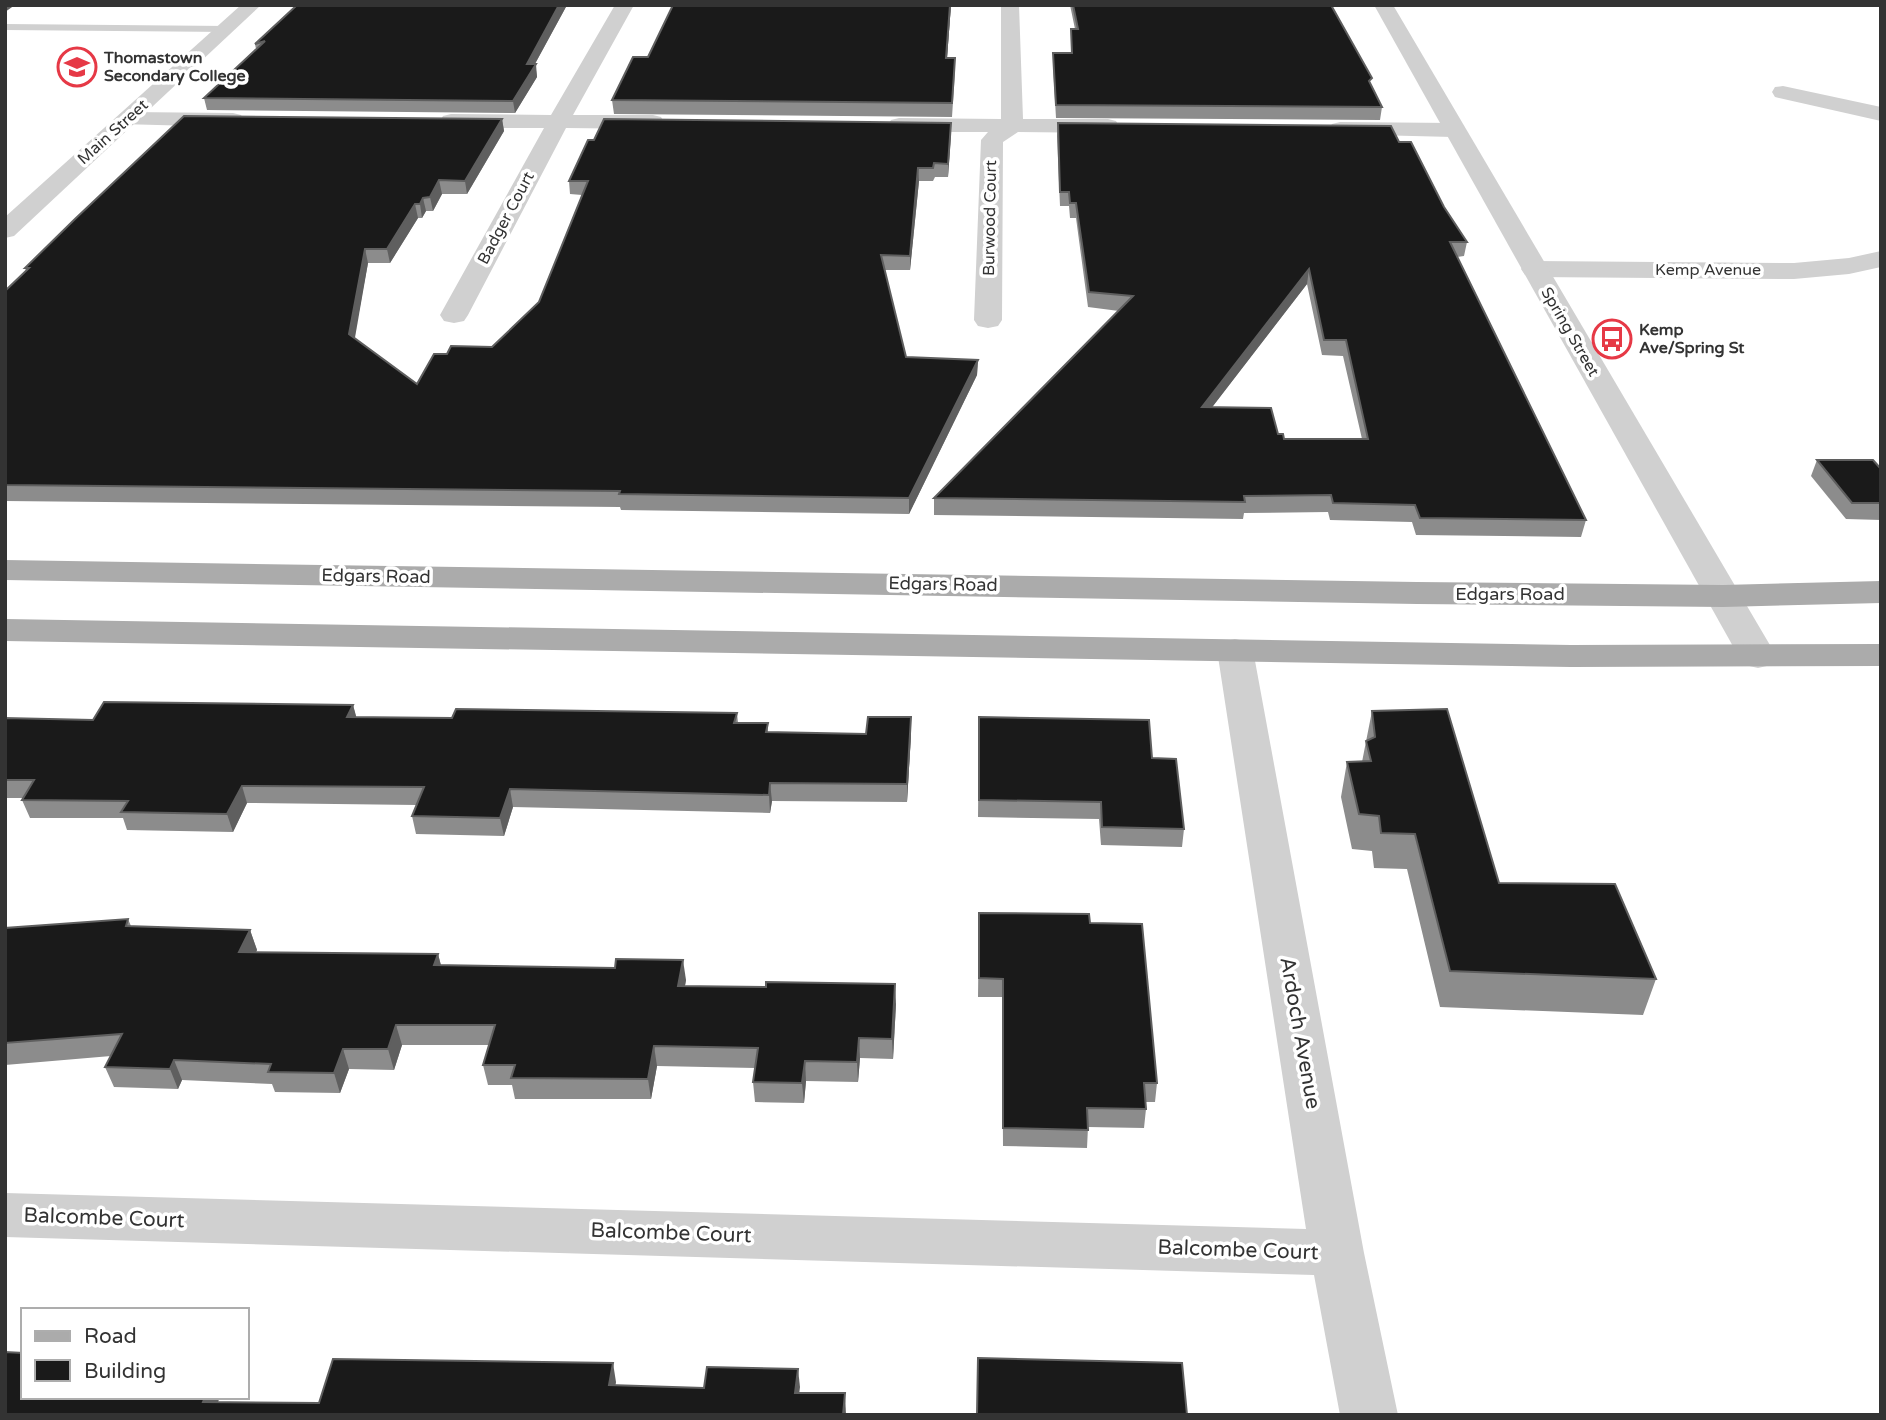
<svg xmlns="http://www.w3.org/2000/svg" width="1886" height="1420" viewBox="0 0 1886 1420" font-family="'Varela Round',sans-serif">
  <rect width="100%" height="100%" fill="#fff"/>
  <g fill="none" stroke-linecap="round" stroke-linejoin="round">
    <path fill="#d0d0d0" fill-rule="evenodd" d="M 5,24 L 227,26 L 233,29 L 227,32 L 5,30 Z"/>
    <g fill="#d0d0d0" fill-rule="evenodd">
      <path d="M 615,5 L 634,5 L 573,115 L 653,115 L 661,117 L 664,122 L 661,127 L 653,129 L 566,128 L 468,315 L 464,321 L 454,323 L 444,321 L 440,315 L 544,128 L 451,128 L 443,126 L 440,121 L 443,116 L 451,114 L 551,115 Z"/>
      <path d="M 1001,5 L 1019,5 L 1023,119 L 1108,119 L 1116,121 L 1119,126 L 1116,131 L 1108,133 L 1018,132 L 1003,142 L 1002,320 L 998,326 L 988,328 L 978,326 L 974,320 L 981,140 L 988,132 L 899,132 L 891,130 L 888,125 L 891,120 L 899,118 L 1001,119 Z"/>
      <path d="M 1783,86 L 1881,107 L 1881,121 L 1775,97 L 1772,92 L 1775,87 Z"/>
      <path d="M 128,112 L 233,113 L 241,115 L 244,120 L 241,125 L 233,127 L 120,124 L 117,119 L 120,114 Z"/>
      <path d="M 1340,122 L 1453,123 L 1461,125 L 1464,130 L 1461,135 L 1453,137 L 1332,134 L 1329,129 L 1332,124 Z"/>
      <path d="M 1881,251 L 1881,267 L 1849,274 L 1794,279 L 1534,277 L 1525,275 L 1521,269 L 1525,263 L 1534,261 L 1794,263 L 1849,258 Z"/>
      <path d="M 1235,639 L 1248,642 L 1253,650 L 1364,1253 L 1398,1415 L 1340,1415 L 1314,1275 L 5,1237 L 5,1193 L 1306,1229 L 1217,650 L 1222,642 Z"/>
    </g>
    <g fill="#d0d0d0" fill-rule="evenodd">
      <path d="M 241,5 L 261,5 L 14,236 L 5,238 L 5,217 Z"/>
      <path d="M 1374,5 L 1393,5 L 1777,657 L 1771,665 L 1758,668 L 1745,665 L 1739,657 Z"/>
    </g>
    <g fill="#ababab" fill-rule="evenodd">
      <path d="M 5,560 L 1417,582 L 1723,585 L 1881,581 L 1881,603 L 1723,607 L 1417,604 L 5,580 Z"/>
      <path d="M 5,619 L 1571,645 L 1881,644 L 1881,666 L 1571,667 L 5,641 Z"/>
    </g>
  </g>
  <g fill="#8c8c8c" fill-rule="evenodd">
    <path d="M 297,5 L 567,5 L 535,64 L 537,77 L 515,113 L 207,110 L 204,98 L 256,49 L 255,44 Z"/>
    <path d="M 951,5 L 947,58 L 955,71 L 952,117 L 614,114 L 612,100 L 648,57 Z"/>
    <path d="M 1070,5 L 1331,5 L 1382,107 L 1380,120 L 1056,118 L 1053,66 L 1053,53 L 1071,53 L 1071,29 L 1075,29 Z"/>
    <path d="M 502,119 L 504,131 L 467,194 L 442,194 L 433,211 L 426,211 L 422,218 L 418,218 L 390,263 L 368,263 L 354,338 L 417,384 L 447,354 L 492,347 L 539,302 L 582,195 L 570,194 L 569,181 L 951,123 L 948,177 L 935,177 L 933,181 L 919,181 L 910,270 L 885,270 L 906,357 L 978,360 L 977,375 L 909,514 L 621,510 L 620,507 L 5,501 L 5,291 L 26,271 L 25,268 Z"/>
    <path d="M 1058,123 L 1399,142 L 1467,242 L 1464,256 L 1457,257 L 1586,520 L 1581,537 L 1416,535 L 1412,522 L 1330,520 L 1328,512 L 1244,513 L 1243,519 L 934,515 L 934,498 L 1119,311 L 1088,307 L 1076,218 L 1070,218 L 1069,206 L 1060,206 L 1057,136 ZM 1307,284 L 1322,355 L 1343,356 L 1362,439 L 1284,439 L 1278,434 L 1212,407 Z"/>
    <path d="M 1817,460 L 1881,469 L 1881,520 L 1846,519 L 1811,476 Z"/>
    <path d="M 353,705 L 356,717 L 452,718 L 737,713 L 738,723 L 768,723 L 768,732 L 866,734 L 911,717 L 911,735 L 907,802 L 772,801 L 770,813 L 513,807 L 504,836 L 416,834 L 412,816 L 417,805 L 247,803 L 233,832 L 127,830 L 123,818 L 30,818 L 22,800 L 23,798 L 5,798 L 5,718 L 93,720 Z"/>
    <path d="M 1372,711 L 1499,883 L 1656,979 L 1643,1015 L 1440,1007 L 1407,869 L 1374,868 L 1372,851 L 1352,849 L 1341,797 L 1347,762 L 1362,762 Z"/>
    <path d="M 979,717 L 1152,758 L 1184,829 L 1182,847 L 1101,845 L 1099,819 L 978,817 Z"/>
    <path d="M 979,913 L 1090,923 L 1157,1083 L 1155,1102 L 1145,1102 L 1146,1109 L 1144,1128 L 1088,1127 L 1087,1148 L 1003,1146 L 1002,997 L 978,997 Z"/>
    <path d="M 128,919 L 131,926 L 250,930 L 257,950 L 255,953 L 438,954 L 441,965 L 686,980 L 685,986 L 896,1004 L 893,1059 L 860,1058 L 858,1082 L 806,1081 L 804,1103 L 755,1102 L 753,1082 L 755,1068 L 657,1066 L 651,1099 L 515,1099 L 512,1085 L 488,1085 L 483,1065 L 489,1045 L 402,1045 L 394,1070 L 349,1069 L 340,1093 L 275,1092 L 272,1084 L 182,1080 L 178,1089 L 114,1087 L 105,1067 L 111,1056 L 5,1065 L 5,928 Z"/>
  </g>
  <g fill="#5f5f5f">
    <path d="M 5,5 L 15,5 L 5,12 Z"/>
    <path d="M 559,5 L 567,5 L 531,71 L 536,64 L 537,77 L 515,113 L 513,101 L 527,64 Z"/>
    <path d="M 950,5 L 951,5 L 946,71 L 946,58 Z"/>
    <path d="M 502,119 L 504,131 L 467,194 L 465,181 Z"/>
    <path d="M 951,123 L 951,135 L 948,177 L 948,164 Z"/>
    <path d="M 918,168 L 919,181 L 910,270 L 910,256 Z"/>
    <path d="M 439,180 L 442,194 L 433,211 L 430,197 Z"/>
    <path d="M 423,198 L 426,211 L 422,218 L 420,204 Z"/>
    <path d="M 415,204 L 418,218 L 390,263 L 387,249 Z"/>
    <path d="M 365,249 L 368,263 L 353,349 L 349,334 Z"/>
    <path d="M 1309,269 L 1307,284 L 1200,423 L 1202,407 Z"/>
    <path d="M 978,360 L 977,375 L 909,514 L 909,498 Z"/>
    <path d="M 353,705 L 358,723 L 347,717 Z"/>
    <path d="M 911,717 L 911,735 L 907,802 L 907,784 Z"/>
    <path d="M 770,783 L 772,801 L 770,813 L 769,795 Z"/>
    <path d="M 242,786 L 247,803 L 233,832 L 227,814 Z"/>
    <path d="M 510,789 L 513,807 L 504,836 L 500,818 Z"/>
    <path d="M 250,930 L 257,950 L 246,973 L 239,952 Z"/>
    <path d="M 438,954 L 443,974 L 434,965 Z"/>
    <path d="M 683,960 L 686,980 L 681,1006 L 678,986 Z"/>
    <path d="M 895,984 L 896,1004 L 893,1059 L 892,1039 Z"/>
    <path d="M 396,1025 L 402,1045 L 394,1070 L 388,1049 Z"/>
    <path d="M 859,1038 L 860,1058 L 858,1082 L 857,1062 Z"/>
    <path d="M 654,1046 L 657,1066 L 651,1099 L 648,1079 Z"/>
    <path d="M 343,1049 L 349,1069 L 340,1093 L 334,1073 Z"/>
    <path d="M 174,1060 L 182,1080 L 178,1089 L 170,1069 Z"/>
    <path d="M 805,1061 L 806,1081 L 804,1103 L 802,1083 Z"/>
    <path d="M 613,1363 L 616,1382 L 613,1403 L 609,1385 Z"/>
    <path d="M 798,1369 L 800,1387 L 797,1411 L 795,1393 Z"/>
    <path d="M 845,1393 L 846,1415 L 843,1415 Z"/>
    <path d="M 205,1397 L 220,1397 L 213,1415 L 203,1402 Z"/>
  </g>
  <g fill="#1a1a1a" stroke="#5f5f5f" stroke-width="2" fill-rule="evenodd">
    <path d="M 297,5 L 559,5 L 527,64 L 536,64 L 513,101 L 204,98 L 265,41 L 255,44 Z"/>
    <path d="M 673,5 L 950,5 L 946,58 L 955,58 L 952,103 L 612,100 L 633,57 L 648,57 Z"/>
    <path d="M 1073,5 L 1331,5 L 1372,78 L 1369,81 L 1382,107 L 1056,105 L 1053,53 L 1072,53 L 1071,29 L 1078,29 Z"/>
    <path d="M 184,116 L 502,119 L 465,181 L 439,180 L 430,197 L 423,198 L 420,204 L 415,204 L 387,249 L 365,249 L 349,334 L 417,384 L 434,354 L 447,354 L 451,346 L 492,347 L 539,302 L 588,181 L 569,181 L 588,140 L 594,140 L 604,119 L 951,123 L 948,164 L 934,163 L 933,168 L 918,168 L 910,256 L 881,255 L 906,357 L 978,360 L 909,498 L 619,494 L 620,491 L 5,485 L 5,291 L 29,268 L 25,268 L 75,219 Z"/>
    <path d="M 1058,123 L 1391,126 L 1399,142 L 1411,142 L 1444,207 L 1467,242 L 1450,242 L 1586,520 L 1420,518 L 1415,505 L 1333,503 L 1331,495 L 1244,496 L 1245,502 L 934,498 L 1133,296 L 1089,292 L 1076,203 L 1070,203 L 1069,192 L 1060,192 ZM 1309,269 L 1324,340 L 1346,340 L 1368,439 L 1284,439 L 1283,434 L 1278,434 L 1271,408 L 1202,407 Z"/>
    <path d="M 1817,460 L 1873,460 L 1881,469 L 1881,503 L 1852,503 Z"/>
    <path d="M 104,702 L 353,705 L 347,717 L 452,718 L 456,709 L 737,713 L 734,723 L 768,723 L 766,732 L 866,734 L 868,717 L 911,717 L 907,784 L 770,783 L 769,795 L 510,789 L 500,818 L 412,816 L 424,787 L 242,786 L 227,814 L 121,812 L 128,801 L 22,800 L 34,780 L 5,780 L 5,718 L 93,720 Z"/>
    <path d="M 1447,709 L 1499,883 L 1615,884 L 1656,979 L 1450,971 L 1415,834 L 1381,833 L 1379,816 L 1359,814 L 1347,762 L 1371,761 L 1366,741 L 1375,737 L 1372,711 Z"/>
    <path d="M 979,717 L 1149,720 L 1152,758 L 1176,759 L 1184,829 L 1102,827 L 1101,802 L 979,800 Z"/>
    <path d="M 979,913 L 1089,914 L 1090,923 L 1142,924 L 1157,1083 L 1144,1083 L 1146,1109 L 1087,1108 L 1088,1130 L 1003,1128 L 1003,979 L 979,978 Z"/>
    <path d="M 128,919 L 126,926 L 250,930 L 239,952 L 438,954 L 434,965 L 615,968 L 616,959 L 683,960 L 678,986 L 766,987 L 766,982 L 895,984 L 892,1039 L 859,1038 L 857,1062 L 805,1061 L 802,1083 L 753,1082 L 758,1048 L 654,1046 L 648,1079 L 511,1078 L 515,1065 L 483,1065 L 495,1025 L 396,1025 L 388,1049 L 343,1049 L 334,1073 L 268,1072 L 271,1064 L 174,1060 L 170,1069 L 105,1067 L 122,1034 L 5,1043 L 5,928 Z"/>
    <path d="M 5,1352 L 23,1353 L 23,1397 L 205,1397 L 203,1402 L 319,1403 L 333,1359 L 613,1363 L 609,1385 L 704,1388 L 707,1367 L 798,1369 L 795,1393 L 845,1393 L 843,1415 L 5,1415 Z"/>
    <path d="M 978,1358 L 1182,1363 L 1187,1415 L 977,1415 Z"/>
  </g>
  <defs>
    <symbol id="school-ring" viewBox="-11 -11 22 22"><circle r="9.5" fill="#fff" stroke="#e63946" stroke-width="1.5"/><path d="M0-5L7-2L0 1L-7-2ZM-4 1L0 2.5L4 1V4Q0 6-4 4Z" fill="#e63946"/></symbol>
    <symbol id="bus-ring" viewBox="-11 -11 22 22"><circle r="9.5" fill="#fff" stroke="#e63946" stroke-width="1.5"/><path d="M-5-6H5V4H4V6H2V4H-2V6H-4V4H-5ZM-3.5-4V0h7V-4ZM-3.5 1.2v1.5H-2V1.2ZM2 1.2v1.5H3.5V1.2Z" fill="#e63946"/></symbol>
  </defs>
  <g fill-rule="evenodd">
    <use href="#school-ring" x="55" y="45" width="44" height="44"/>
    <use href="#bus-ring" x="1590" y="317" width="44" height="44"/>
  </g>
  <g text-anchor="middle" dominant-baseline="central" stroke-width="7" stroke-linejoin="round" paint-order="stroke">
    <g font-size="16" font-weight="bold" fill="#333" stroke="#fff" text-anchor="start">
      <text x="104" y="58">Thomastown<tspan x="104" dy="18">Secondary College</tspan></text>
      <text x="1639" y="330">Kemp<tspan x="1639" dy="18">Ave/Spring St</tspan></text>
    </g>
    <g font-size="16" fill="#333" stroke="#fff">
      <text transform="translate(113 132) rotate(-42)">Main Street</text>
      <text transform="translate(506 218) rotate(-62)">Badger Court</text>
      <text transform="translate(990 218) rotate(-89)">Burwood Court</text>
      <text x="1708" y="270">Kemp Avenue</text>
      <text transform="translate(1570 332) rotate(60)">Spring Street</text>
    </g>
    <g font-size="18" fill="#333" stroke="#fff">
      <text transform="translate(376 576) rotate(1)">Edgars Road</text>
      <text transform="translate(943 584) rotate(1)">Edgars Road</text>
      <text x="1510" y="594">Edgars Road</text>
    </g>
    <g font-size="21" fill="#333" stroke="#fff">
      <text transform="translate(1300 1033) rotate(80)">Ardoch Avenue</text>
      <text transform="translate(104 1218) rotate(2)">Balcombe Court</text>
      <text transform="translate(671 1233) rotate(2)">Balcombe Court</text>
      <text transform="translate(1238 1250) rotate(2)">Balcombe Court</text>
    </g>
  </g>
  <rect width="1886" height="1420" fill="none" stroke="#333333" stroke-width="14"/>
  <rect x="21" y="1308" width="228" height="91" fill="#ffffff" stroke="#adadad" stroke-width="2"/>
  <rect x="35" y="1331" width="35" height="10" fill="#ababab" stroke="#adadad" stroke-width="2"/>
  <text x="84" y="1343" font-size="21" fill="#333333">Road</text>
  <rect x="35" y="1360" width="35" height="21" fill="#1a1a1a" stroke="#adadad" stroke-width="2"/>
  <text x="84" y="1378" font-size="21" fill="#333333">Building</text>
</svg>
